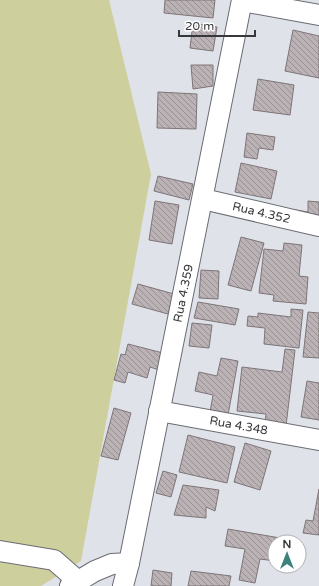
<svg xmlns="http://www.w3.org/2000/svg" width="319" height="586" viewBox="0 0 319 586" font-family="'Varela Round',sans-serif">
  <defs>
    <pattern id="building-back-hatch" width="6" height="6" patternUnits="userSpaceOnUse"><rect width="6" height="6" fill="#bbb2b5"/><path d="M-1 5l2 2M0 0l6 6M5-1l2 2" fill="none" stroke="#999294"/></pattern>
  </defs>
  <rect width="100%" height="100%" fill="#dfe2e9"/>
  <path fill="#cdd09c" d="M 0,0 L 109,0 L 151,174 L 81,561 L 41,586 L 0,586 Z"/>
  <g fill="url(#building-back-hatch)" stroke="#7d7578">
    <path d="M 165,0 L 215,0 L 213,18 L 164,13 Z"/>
    <path d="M 193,23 L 217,27 L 213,51 L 190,48 Z"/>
    <path d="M 293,30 L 319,36 L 319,78 L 285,71 Z"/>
    <path d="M 191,65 L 213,65 L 213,86 L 193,89 Z"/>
    <path d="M 258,79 L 294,85 L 290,115 L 253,110 Z"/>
    <path d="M 158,92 L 197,94 L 196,129 L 157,128 Z"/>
    <path d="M 247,133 L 275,137 L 273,150 L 259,148 L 257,159 L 244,157 Z"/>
    <path d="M 241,163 L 277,171 L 271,199 L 235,192 Z"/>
    <path d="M 158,176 L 193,184 L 189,200 L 154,191 Z"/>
    <path d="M 155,201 L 179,205 L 172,244 L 149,240 Z"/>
    <path d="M 308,201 L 319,202 L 319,221 L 283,208 L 308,212 Z"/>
    <path d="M 241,237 L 264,243 L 251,291 L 228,285 Z"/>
    <path d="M 284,243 L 302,245 L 299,276 L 308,277 L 306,304 L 273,301 L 274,295 L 259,293 L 264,249 L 283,251 Z"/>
    <path d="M 201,270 L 219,271 L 218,299 L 199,298 Z"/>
    <path d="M 138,284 L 174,294 L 168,314 L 132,304 Z"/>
    <path d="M 198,302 L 239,309 L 235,325 L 194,318 Z"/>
    <path d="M 291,309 L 303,310 L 299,348 L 264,344 L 265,328 L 247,326 L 248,316 L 258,317 L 258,313 L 291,317 Z"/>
    <path d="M 308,312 L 319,313 L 319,358 L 303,357 Z"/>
    <path d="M 192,323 L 212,325 L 209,348 L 189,346 Z"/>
    <path d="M 128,344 L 163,353 L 159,370 L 150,367 L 147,378 L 128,372 L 125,383 L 114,380 L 121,354 L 125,355 Z"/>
    <path d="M 285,349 L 295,350 L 286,426 L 265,423 L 266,414 L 237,411 L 242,367 L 282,372 Z"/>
    <path d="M 221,358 L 238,361 L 228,415 L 210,412 L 213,395 L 195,391 L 199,372 L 217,376 Z"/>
    <path d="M 307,381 L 319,383 L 319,420 L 301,417 Z"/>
    <path d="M 114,408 L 131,413 L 118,460 L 101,456 Z"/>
    <path d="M 188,435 L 235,447 L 227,483 L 179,472 Z"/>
    <path d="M 245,443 L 271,451 L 260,490 L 234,482 Z"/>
    <path d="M 163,471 L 177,475 L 171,497 L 156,493 Z"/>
    <path d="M 183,485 L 219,490 L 215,511 L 206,507 L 206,518 L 174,515 Z"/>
    <path d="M 319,489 L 319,535 L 303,533 L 306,520 L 313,521 Z"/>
    <path d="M 228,529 L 286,539 L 285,542 L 275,542 L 275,561 L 260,559 L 255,583 L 239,580 L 245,549 L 225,546 Z"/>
    <path d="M 153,570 L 172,573 L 171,586 L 151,586 Z"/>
    <path d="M 191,571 L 231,576 L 229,586 L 188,586 Z"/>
  </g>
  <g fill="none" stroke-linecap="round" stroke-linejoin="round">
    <defs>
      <g id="minor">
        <path d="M 242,1 L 319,15"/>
        <path id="s1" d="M 203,199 L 319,226"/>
        <path id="s2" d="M 159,411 L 319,440"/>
        <path d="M 0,551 L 54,560 L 78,581"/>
        <path d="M 70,586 L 95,571 L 112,564 L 129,563"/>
        <path id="s3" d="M 123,586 L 129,563 L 242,0"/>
      </g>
    </defs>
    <use href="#minor" stroke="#6a6c73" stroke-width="22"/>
    <use href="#minor" stroke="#fff" stroke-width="20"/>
  </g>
  <g text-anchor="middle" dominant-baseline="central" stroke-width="3" stroke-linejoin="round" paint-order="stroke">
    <g font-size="12" fill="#37383b" stroke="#fff">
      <text stroke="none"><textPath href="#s1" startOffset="60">Rua 4.352</textPath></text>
      <text stroke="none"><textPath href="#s3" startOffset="299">Rua 4.359</textPath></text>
      <text stroke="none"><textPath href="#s2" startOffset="81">Rua 4.348</textPath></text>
    </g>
  </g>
  <g transform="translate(287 554)"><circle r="19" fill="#ffffff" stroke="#afafb1"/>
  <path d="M0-3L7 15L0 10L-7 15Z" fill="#3d837b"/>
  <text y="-6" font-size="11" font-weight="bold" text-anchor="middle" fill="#37383b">N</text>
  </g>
  <path d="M179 30v6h76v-6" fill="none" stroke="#37383b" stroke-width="2"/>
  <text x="185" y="30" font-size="12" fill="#37383b" stroke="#ffffff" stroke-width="3" paint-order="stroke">20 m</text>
</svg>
